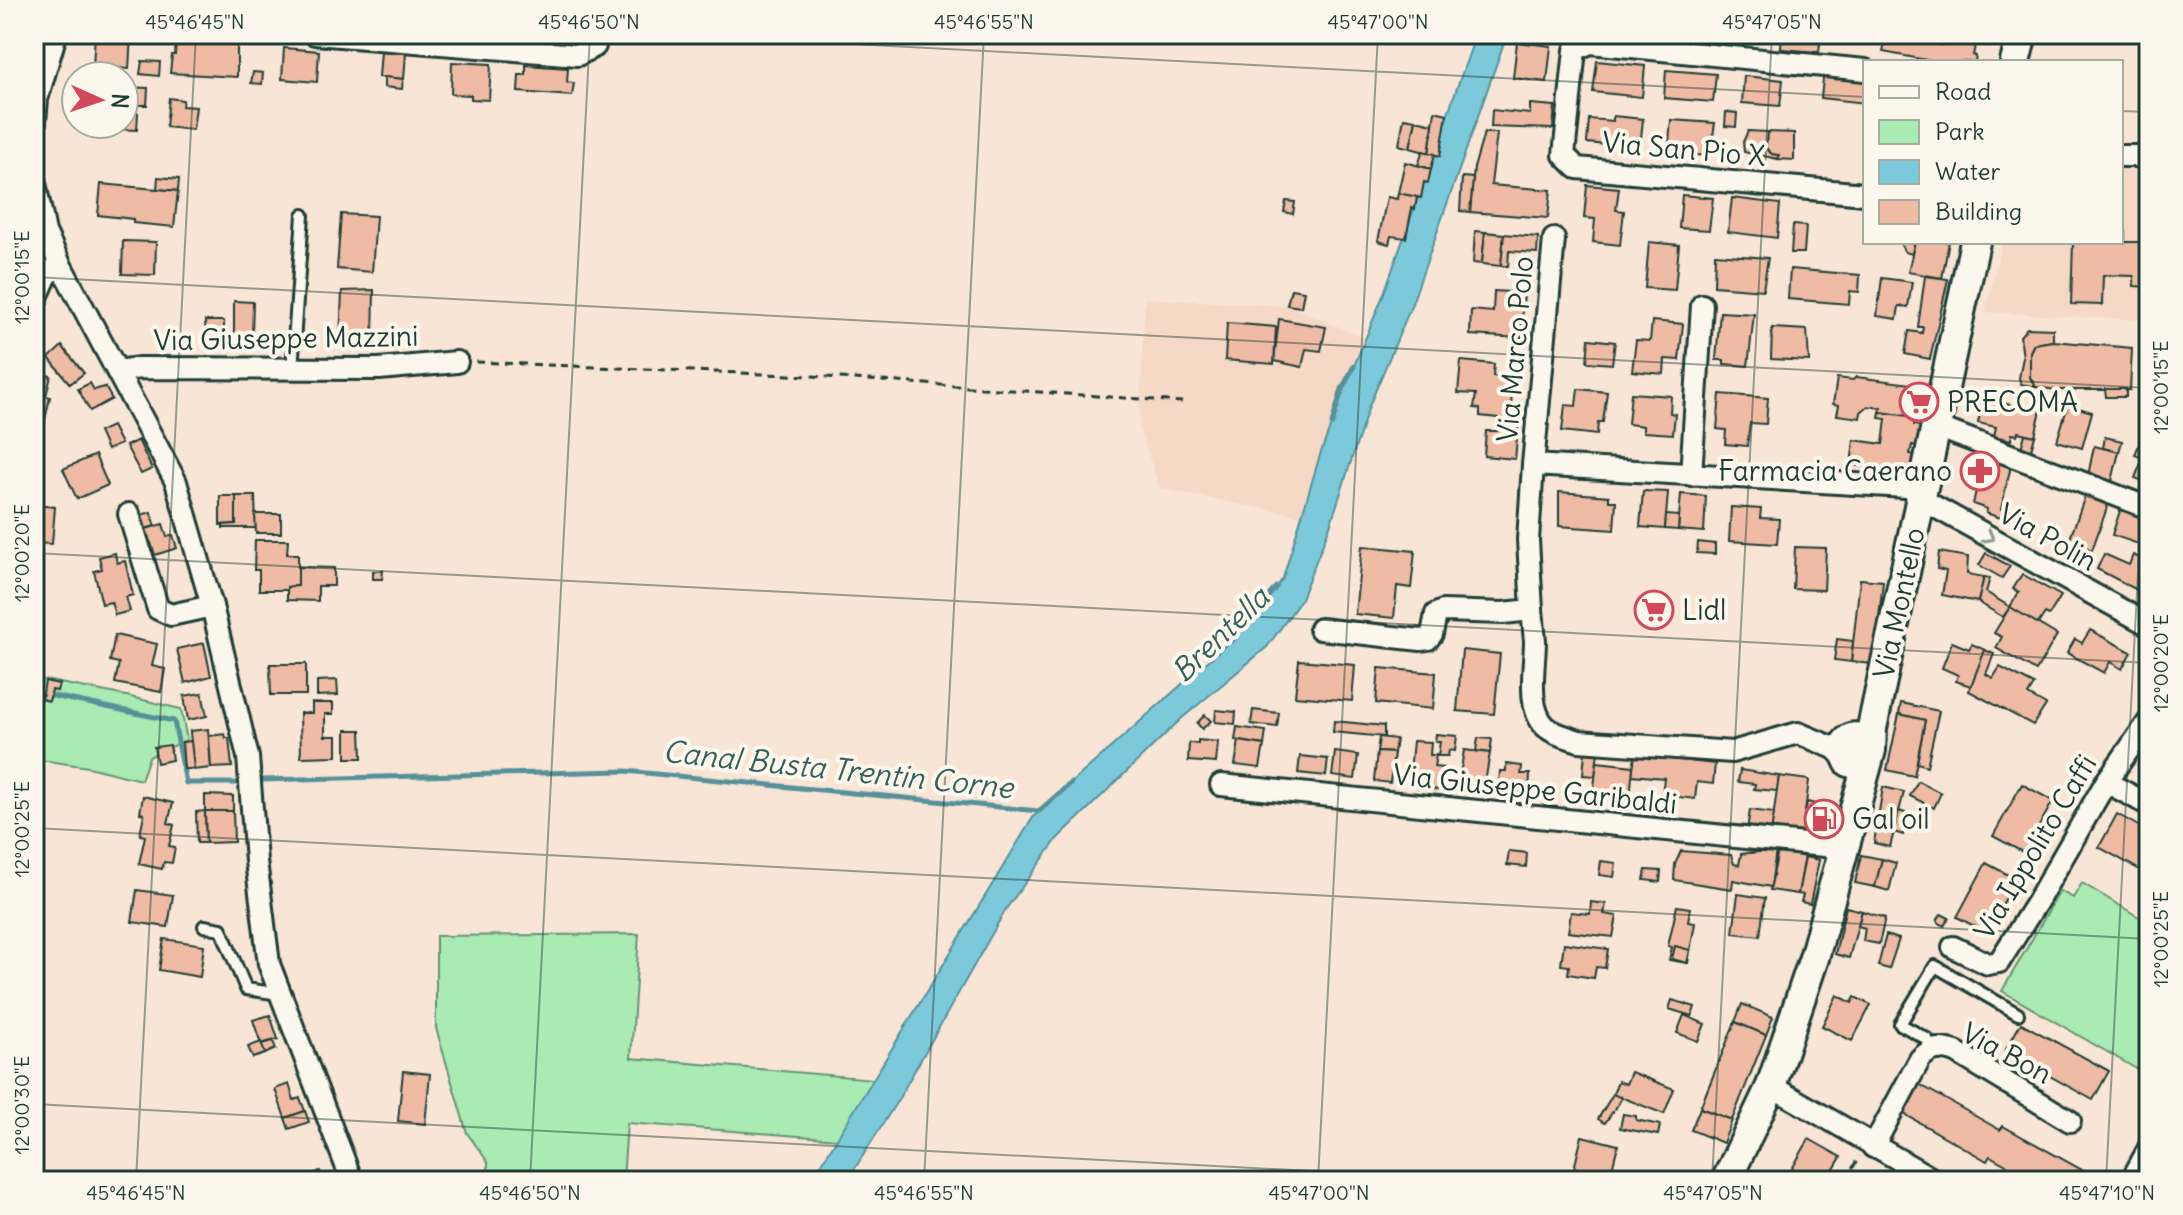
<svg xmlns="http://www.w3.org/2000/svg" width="2183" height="1215" viewBox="0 0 2183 1215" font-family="Delius,sans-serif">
  <rect width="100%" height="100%" fill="#f8e5d6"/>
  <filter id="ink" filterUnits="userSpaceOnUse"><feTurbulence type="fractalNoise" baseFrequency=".0125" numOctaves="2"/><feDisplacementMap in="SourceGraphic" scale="16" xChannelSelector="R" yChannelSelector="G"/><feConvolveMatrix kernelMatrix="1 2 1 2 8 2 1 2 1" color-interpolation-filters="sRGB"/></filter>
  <g filter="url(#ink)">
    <g fill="#f6d8c7">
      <path d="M 2074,34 L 2149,34 L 2149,46 Z"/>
      <path d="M 2121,168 L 2149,169 L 2149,368 L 2141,367 L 2142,320 L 1985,312 L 2002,242 L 2121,242 Z"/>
      <path d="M 1145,298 L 1290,306 L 1365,338 L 1320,455 L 1302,516 L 1160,489 L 1139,428 Z"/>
    </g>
    <g fill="#aaeab3" stroke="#649474" stroke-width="2">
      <path d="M 34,678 L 122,695 L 181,709 L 187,740 L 149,757 L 141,780 L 88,767 L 34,759 Z"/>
      <path d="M 2082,883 L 2149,923 L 2149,1056 L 2140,1071 L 2002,991 L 2060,891 L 2073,898 Z"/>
      <path d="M 639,934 L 631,1058 L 874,1079 L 838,1139 L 627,1123 L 623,1181 L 488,1181 L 488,1162 L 467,1133 L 436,1028 L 436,936 Z"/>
    </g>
    <path fill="#7dc9dc" stroke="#579199" stroke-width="2" d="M 1476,34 L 1507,34 L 1410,309 L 1369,406 L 1330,526 L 1300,601 L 1267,647 L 1181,719 L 1058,838 L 1006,909 L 899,1098 L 847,1181 L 811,1181 L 1034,816 L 1254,620 L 1283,578 L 1320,455 L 1342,395 L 1383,296 Z"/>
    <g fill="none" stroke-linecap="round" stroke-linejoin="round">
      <g stroke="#579199" stroke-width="5">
        <path d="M 1332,424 L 1342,389 L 1354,366"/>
        <path d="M 1232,641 L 1276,587"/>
        <path d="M 34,692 L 174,721 L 186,783 L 236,783"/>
        <path d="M 261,780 L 625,771 L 1039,811 L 1071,783"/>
      </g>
    </g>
    <g fill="#f0bba4" stroke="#1f3d34" stroke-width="2">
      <path d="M 95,34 L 131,35 L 129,69 L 93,66 Z"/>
      <path d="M 1680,34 L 1744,34 L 1744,44 L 1680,38 Z"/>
      <path d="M 1782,34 L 1821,34 L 1819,52 L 1781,49 Z"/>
      <path d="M 1945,34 L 1977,38 L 1973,55 L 1976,56 L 1975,62 L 1937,62 L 1883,52 L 1886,36 L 1942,45 Z"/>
      <path d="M 189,39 L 206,40 L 205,43 L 237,42 L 237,77 L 170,73 L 172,55 L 175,55 L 176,41 L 189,42 Z"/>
      <path d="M 1517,42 L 1551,46 L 1547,82 L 1513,78 Z"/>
      <path d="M 284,48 L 319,51 L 317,82 L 282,79 Z"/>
      <path d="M 381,51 L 406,53 L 404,79 L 379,77 Z"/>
      <path d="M 142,61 L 160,62 L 159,76 L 140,74 Z"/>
      <path d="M 1597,61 L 1645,66 L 1642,97 L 1593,92 Z"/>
      <path d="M 452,62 L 491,64 L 489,100 L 471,99 L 471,95 L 451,94 Z"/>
      <path d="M 526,65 L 568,68 L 567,82 L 574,83 L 572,96 L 518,92 L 519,75 L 526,75 Z"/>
      <path d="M 1824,69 L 1865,73 L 1865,103 L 1821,98 Z"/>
      <path d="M 1666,70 L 1716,74 L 1713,102 L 1664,98 Z"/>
      <path d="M 253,72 L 263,73 L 262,84 L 251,83 Z"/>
      <path d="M 1744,76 L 1783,80 L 1780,106 L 1742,103 Z"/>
      <path d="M 384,77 L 403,79 L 402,89 L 384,87 Z"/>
      <path d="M 124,87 L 148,88 L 147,105 L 131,105 L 132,101 L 124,101 Z"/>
      <path d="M 169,98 L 183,100 L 182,106 L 196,107 L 193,130 L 166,127 Z"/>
      <path d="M 124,101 L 132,101 L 131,112 L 138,113 L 137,130 L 112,129 L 112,124 L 124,124 Z"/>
      <path d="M 1530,104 L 1555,106 L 1553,129 L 1491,127 L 1492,110 L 1530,114 Z"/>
      <path d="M 1435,111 L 1447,114 L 1440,156 L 1429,153 Z"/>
      <path d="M 1726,112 L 1737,113 L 1736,127 L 1725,126 Z"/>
      <path d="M 1613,116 L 1643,119 L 1640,148 L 1587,143 L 1589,119 L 1613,121 Z"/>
      <path d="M 1404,118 L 1416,120 L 1410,148 L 1399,145 Z"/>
      <path d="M 1416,120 L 1433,124 L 1429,153 L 1410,148 Z"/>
      <path d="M 1671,120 L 1715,123 L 1710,156 L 1668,153 Z"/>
      <path d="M 1748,131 L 1767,132 L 1766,148 L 1772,154 L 1779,155 L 1778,159 L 1744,152 L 1743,142 Z"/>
      <path d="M 1767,132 L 1794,133 L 1794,160 L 1778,159 L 1779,155 L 1772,154 L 1766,148 Z"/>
      <path d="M 1484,133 L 1497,133 L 1491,185 L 1551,190 L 1548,218 L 1470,212 L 1474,168 Z"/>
      <path d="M 1423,151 L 1435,154 L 1431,169 L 1418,165 Z"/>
      <path d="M 1405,162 L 1431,169 L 1428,183 L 1424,182 L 1421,198 L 1398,193 Z"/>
      <path d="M 158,177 L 179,179 L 178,191 L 157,189 Z"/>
      <path d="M 1462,177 L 1473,178 L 1470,212 L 1460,211 Z"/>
      <path d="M 101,184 L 178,191 L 174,227 L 133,223 L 133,219 L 98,215 Z"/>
      <path d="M 1587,185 L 1619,188 L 1616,210 L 1624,211 L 1620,245 L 1593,242 L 1595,219 L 1584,218 Z"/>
      <path d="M 1398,193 L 1417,197 L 1415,209 L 1412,208 L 1406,238 L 1391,236 L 1389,244 L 1378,241 L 1387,197 L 1397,199 Z"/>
      <path d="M 1682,195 L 1713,198 L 1709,230 L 1679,228 Z"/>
      <path d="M 1732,198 L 1780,204 L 1777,238 L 1728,232 Z"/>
      <path d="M 1286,201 L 1295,202 L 1293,214 L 1284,212 Z"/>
      <path d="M 341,214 L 376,216 L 372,272 L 337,269 Z"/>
      <path d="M 1793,225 L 1806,226 L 1804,253 L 1791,253 Z"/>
      <path d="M 2121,230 L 2125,230 L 2125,242 L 2149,242 L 2149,287 L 2134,286 L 2134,276 L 2103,275 L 2102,305 L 2071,304 L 2073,242 L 2121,242 Z"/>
      <path d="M 1475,231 L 1485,232 L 1482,264 L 1473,263 Z"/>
      <path d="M 1485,232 L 1504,234 L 1501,266 L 1482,264 Z"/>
      <path d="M 1504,234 L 1538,237 L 1537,253 L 1509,251 L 1508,266 L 1501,266 Z"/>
      <path d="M 123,241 L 156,242 L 155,275 L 122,274 Z"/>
      <path d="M 1649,242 L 1679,245 L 1675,290 L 1645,288 Z"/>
      <path d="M 1899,242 L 1914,243 L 1912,254 L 1905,252 Z"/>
      <path d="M 1915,242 L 1949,242 L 1942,278 L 1908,272 Z"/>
      <path d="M 1715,254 L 1768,258 L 1763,290 L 1714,286 Z"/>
      <path d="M 1790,269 L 1860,275 L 1859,292 L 1850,291 L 1849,304 L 1788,299 Z"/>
      <path d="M 1925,276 L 1948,279 L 1930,359 L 1905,354 L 1909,331 L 1922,333 L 1923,327 L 1918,327 Z"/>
      <path d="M 1882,278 L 1912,282 L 1908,307 L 1899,306 L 1897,319 L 1877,316 Z"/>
      <path d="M 1291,289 L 1304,291 L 1301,307 L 1287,305 Z"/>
      <path d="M 374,290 L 373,343 L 340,341 L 342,291 Z"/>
      <path d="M 1494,291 L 1524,293 L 1521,338 L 1470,335 L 1471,310 L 1493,312 Z"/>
      <path d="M 234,301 L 253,302 L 252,336 L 234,336 Z"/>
      <path d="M 1720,312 L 1754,314 L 1748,366 L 1724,364 L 1724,360 L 1716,360 Z"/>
      <path d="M 1279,319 L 1326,327 L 1321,351 L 1306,349 L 1302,367 L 1274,361 Z"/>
      <path d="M 205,321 L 224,321 L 224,338 L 206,338 Z"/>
      <path d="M 1652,321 L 1683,324 L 1679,360 L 1665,359 L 1664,374 L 1632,371 L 1636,340 L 1650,341 Z"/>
      <path d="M 1227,323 L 1276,327 L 1274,364 L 1225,360 Z"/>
      <path d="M 1772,328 L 1807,330 L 1809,361 L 1771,359 Z"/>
      <path d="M 2027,328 L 2053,329 L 2053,341 L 2034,344 L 2030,352 L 2030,377 L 2035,387 L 2021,384 L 2019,378 L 2023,357 L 2020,336 Z"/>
      <path d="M 1589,339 L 1615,342 L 1612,364 L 1587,362 Z"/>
      <path d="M 2053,341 L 2132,348 L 2130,390 L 2056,390 L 2036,387 L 2030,377 L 2030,352 L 2034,344 Z"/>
      <path d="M 62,346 L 84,373 L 70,384 L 49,358 Z"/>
      <path d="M 34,358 L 46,361 L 43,375 L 34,372 Z"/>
      <path d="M 1461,361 L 1494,364 L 1493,376 L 1513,378 L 1511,406 L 1520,407 L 1515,459 L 1484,456 L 1486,431 L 1497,431 L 1498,418 L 1480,416 L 1480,409 L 1474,408 L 1476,394 L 1458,393 Z"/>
      <path d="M 2141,367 L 2149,368 L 2149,409 L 2140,408 Z"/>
      <path d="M 34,372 L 51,376 L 46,396 L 50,397 L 37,457 L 34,456 Z"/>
      <path d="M 1856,377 L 1919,385 L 1915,417 L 1880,412 L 1881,408 L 1868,406 L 1861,412 L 1860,418 L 1837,415 L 1839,405 L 1833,404 L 1837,378 L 1853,380 Z"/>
      <path d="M 90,383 L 94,390 L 105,387 L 112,399 L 90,411 L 78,389 Z"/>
      <path d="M 1578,389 L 1607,392 L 1603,422 L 1598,422 L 1597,435 L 1562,431 L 1565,405 L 1576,406 Z"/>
      <path d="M 2105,389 L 2126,389 L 2126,397 L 2106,397 Z"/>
      <path d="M 1631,393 L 1671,396 L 1670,413 L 1675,414 L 1673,434 L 1643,432 L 1643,426 L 1628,424 Z"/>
      <path d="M 1720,394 L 1768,398 L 1766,424 L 1750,423 L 1747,446 L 1725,444 L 1726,430 L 1717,429 Z"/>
      <path d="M 1983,400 L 2041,410 L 2035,436 L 2018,432 L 2017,435 L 2012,434 L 2011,440 L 1994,436 L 1996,427 L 1978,423 Z"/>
      <path d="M 2068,405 L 2092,412 L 2082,448 L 2057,441 Z"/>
      <path d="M 1880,412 L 1915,417 L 1914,425 L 1920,426 L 1917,446 L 1912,445 L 1910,454 L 1916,455 L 1913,473 L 1851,465 L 1854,440 L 1883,444 L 1886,419 L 1879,418 Z"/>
      <path d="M 112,426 L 121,444 L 107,450 L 99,432 Z"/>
      <path d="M 2025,434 L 2035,436 L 2030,454 L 2020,452 Z"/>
      <path d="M 2105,437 L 2122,441 L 2119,452 L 2103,448 Z"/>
      <path d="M 138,440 L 152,469 L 141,474 L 126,446 Z"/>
      <path d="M 2140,442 L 2149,446 L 2149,483 L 2135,478 L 2143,458 L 2135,455 Z"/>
      <path d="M 2094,446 L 2119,452 L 2112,481 L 2088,476 Z"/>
      <path d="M 95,455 L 108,485 L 77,499 L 63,469 Z"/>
      <path d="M 1986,458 L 2009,465 L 2010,470 L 2001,509 L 2004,510 L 2001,518 L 1986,513 L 1987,509 L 1973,504 L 1983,459 Z"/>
      <path d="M 1643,491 L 1668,492 L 1665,529 L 1640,527 Z"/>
      <path d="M 1559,492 L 1609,496 L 1609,501 L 1616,501 L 1614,530 L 1559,526 Z"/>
      <path d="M 1681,494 L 1706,496 L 1704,532 L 1678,530 Z"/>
      <path d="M 220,496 L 236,496 L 236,524 L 220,525 Z"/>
      <path d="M 236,496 L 255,496 L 256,528 L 223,528 L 223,525 L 236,524 Z"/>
      <path d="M 2085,496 L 2108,505 L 2092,550 L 2087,548 L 2084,557 L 2066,550 Z"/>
      <path d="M 34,505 L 55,507 L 52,544 L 34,543 Z"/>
      <path d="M 1731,507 L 1761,509 L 1760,518 L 1779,519 L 1777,544 L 1729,541 Z"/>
      <path d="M 2121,508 L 2149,517 L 2147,547 L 2112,535 Z"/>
      <path d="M 151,512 L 155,526 L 139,531 L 135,517 Z"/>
      <path d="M 255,514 L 281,514 L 281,533 L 256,533 Z"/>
      <path d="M 1666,515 L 1679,516 L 1678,530 L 1665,529 Z"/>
      <path d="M 163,524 L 167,537 L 173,535 L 177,548 L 155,555 L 151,543 L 144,545 L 139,531 Z"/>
      <path d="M 255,540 L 288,540 L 287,554 L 298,554 L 298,586 L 287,587 L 287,590 L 259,590 L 259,570 L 254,570 Z"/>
      <path d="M 1698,542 L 1715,544 L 1715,554 L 1697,553 Z"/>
      <path d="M 1362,546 L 1415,551 L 1411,588 L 1397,586 L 1394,618 L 1355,614 Z"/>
      <path d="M 1795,547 L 1826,548 L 1824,590 L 1793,589 Z"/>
      <path d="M 1939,552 L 1968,557 L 1967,574 L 1984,577 L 1978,602 L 1942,595 L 1946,571 L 1937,569 Z"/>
      <path d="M 115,553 L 117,563 L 125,561 L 133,595 L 126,597 L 130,611 L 115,615 L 111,602 L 102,604 L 94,571 L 102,569 L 99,557 Z"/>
      <path d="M 1986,553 L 2010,566 L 2002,578 L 1979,565 Z"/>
      <path d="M 2104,554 L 2129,565 L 2133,555 L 2149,562 L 2146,570 L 2149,573 L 2141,592 L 2097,569 Z"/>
      <path d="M 298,567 L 334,568 L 334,586 L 318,586 L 318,601 L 287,600 L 287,587 L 298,586 Z"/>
      <path d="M 373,571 L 383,571 L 382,579 L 373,579 Z"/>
      <path d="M 2022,574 L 2061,596 L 2049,615 L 2045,613 L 2038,624 L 2010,607 L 2019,592 L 2013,589 Z"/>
      <path d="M 1984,577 L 1990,578 L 1986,592 L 2010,607 L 2003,617 L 1978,602 Z"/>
      <path d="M 1860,579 L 1883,581 L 1874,664 L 1851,662 Z"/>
      <path d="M 2010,607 L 2057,635 L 2036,671 L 1996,648 L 2002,637 L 1994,633 Z"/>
      <path d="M 2090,630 L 2131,652 L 2122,669 L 2110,662 L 2104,673 L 2067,653 L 2075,639 L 2082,643 Z"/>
      <path d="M 115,635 L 157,644 L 152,666 L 165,669 L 161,692 L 115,683 L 119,663 L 110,661 Z"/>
      <path d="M 1837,639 L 1853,641 L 1851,662 L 1834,660 Z"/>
      <path d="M 1952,642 L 1969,649 L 1972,644 L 1985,650 L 1971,686 L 1956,681 L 1958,675 L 1942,668 Z"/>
      <path d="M 204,643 L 211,676 L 185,683 L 177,649 Z"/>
      <path d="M 1462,650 L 1500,654 L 1494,714 L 1457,711 Z"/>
      <path d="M 1985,650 L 1994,654 L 1986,674 L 1993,678 L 2000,667 L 2034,685 L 2028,695 L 2046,705 L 2033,725 L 1969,691 Z"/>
      <path d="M 1299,660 L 1355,665 L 1352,701 L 1295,696 Z"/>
      <path d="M 270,664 L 306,664 L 306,695 L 271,695 Z"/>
      <path d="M 1379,668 L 1436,673 L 1433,709 L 1376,703 Z"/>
      <path d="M 337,680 L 338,695 L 317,696 L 317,681 Z"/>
      <path d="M 45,681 L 59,684 L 57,691 L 52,690 L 49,701 L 42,699 Z"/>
      <path d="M 202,693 L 207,716 L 188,720 L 184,696 Z"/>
      <path d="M 312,703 L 333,703 L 333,714 L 325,714 L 325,736 L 337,736 L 337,756 L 301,757 L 300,713 L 312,713 Z"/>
      <path d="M 1901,703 L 1939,711 L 1927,766 L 1917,763 L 1925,720 L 1899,714 Z"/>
      <path d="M 1216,710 L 1236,712 L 1235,724 L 1215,722 Z"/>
      <path d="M 1253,710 L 1279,713 L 1277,727 L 1251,724 Z"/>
      <path d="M 1899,714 L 1925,720 L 1914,776 L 1887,770 Z"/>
      <path d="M 1205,715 L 1211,721 L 1202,729 L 1197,723 Z"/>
      <path d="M 1334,721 L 1384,726 L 1384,737 L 1333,732 Z"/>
      <path d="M 1237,727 L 1266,731 L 1264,745 L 1235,740 Z"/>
      <path d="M 208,729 L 211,768 L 193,770 L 190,731 Z"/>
      <path d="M 346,730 L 361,730 L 362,758 L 346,758 Z"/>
      <path d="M 225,734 L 226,738 L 229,738 L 232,767 L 211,768 L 209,736 Z"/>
      <path d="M 1436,734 L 1457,736 L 1455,751 L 1449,750 L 1448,756 L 1438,756 L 1440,742 L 1435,742 Z"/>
      <path d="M 1379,737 L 1396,739 L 1394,753 L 1377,752 Z"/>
      <path d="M 1478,738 L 1492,739 L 1490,753 L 1476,751 Z"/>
      <path d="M 1198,740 L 1218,742 L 1216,763 L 1188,761 L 1189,743 L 1198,744 Z"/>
      <path d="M 191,741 L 194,769 L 184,769 L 182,742 Z"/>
      <path d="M 1239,741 L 1264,745 L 1260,768 L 1235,765 Z"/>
      <path d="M 1413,741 L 1431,742 L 1430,755 L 1436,755 L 1434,767 L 1443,768 L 1441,790 L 1419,788 L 1420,783 L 1409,781 Z"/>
      <path d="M 170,745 L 172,760 L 157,763 L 154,747 Z"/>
      <path d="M 1464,750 L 1490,753 L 1483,794 L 1463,791 L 1465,776 L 1460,775 Z"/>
      <path d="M 1585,751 L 1598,752 L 1595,776 L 1583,775 Z"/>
      <path d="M 1335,752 L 1358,755 L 1355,779 L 1332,776 Z"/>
      <path d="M 1377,752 L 1394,753 L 1390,783 L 1374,781 Z"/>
      <path d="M 1635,755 L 1715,764 L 1713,784 L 1697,782 L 1695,799 L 1662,795 L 1664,778 L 1632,775 Z"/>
      <path d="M 1300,756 L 1328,759 L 1326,776 L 1298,773 Z"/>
      <path d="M 1597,762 L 1633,766 L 1630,799 L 1593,795 Z"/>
      <path d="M 1506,764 L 1522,766 L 1521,774 L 1530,774 L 1529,792 L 1511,791 L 1511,795 L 1498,794 L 1500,771 L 1506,771 Z"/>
      <path d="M 1740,770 L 1779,776 L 1777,791 L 1754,789 L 1755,784 L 1738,782 Z"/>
      <path d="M 1779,776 L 1809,780 L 1802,836 L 1771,832 Z"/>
      <path d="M 1918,781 L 1941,793 L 1934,808 L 1910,796 Z"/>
      <path d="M 2022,784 L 2053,801 L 2024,853 L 1993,836 Z"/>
      <path d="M 1883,787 L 1904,792 L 1890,847 L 1874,843 Z"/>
      <path d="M 205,795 L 233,796 L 233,811 L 205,811 Z"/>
      <path d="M 143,796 L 173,803 L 168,823 L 174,825 L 169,846 L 175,847 L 172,863 L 164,862 L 162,869 L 139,864 L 145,836 L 140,835 L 144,814 L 140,813 Z"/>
      <path d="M 1807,802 L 1837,809 L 1833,827 L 1804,820 Z"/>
      <path d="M 1750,810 L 1774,813 L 1771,832 L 1747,830 Z"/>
      <path d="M 205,811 L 206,843 L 197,843 L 196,812 Z"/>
      <path d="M 205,811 L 233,811 L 234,842 L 206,843 Z"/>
      <path d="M 1899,811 L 1908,814 L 1903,835 L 1894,832 Z"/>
      <path d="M 2117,814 L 2149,832 L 2149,875 L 2099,847 Z"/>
      <path d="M 1776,850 L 1771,887 L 1733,880 L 1732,889 L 1674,880 L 1675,864 L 1681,851 L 1731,855 L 1734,864 L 1739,865 L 1741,854 Z"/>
      <path d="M 1509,851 L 1527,853 L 1526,867 L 1507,865 Z"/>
      <path d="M 1778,851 L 1805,857 L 1798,894 L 1770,890 Z"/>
      <path d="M 1861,855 L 1882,859 L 1875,887 L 1855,883 Z"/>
      <path d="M 1805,857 L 1819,860 L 1810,904 L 1801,902 L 1803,895 L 1798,894 Z"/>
      <path d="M 1882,859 L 1896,863 L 1889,891 L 1875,887 Z"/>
      <path d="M 1601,861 L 1616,863 L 1614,877 L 1599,875 Z"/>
      <path d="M 1986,863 L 2016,879 L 1987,933 L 1957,917 Z"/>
      <path d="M 1646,870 L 1661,871 L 1660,882 L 1644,880 Z"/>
      <path d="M 137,890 L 173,895 L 168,927 L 132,922 Z"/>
      <path d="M 1738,894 L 1765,898 L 1760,936 L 1733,933 Z"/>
      <path d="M 1591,902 L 1606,904 L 1604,914 L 1617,916 L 1613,937 L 1568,932 L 1571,912 L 1590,914 Z"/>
      <path d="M 1677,906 L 1690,908 L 1688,922 L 1695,923 L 1688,963 L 1669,960 L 1672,947 L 1668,946 Z"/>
      <path d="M 1846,907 L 1862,911 L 1849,958 L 1835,954 Z"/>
      <path d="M 1862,911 L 1885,918 L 1879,944 L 1863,941 L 1865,928 L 1858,926 Z"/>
      <path d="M 1941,914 L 1949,918 L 1944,926 L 1937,921 Z"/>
      <path d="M 1886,935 L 1899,939 L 1889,969 L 1878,966 Z"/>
      <path d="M 164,939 L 204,945 L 200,977 L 159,970 Z"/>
      <path d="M 1564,943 L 1608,949 L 1605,968 L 1596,967 L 1594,978 L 1568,974 L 1569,966 L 1561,965 Z"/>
      <path d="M 1675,946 L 1690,950 L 1687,963 L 1672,959 Z"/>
      <path d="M 1837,995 L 1852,1003 L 1855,997 L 1871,1005 L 1852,1041 L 1822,1026 Z"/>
      <path d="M 1672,1000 L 1695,1007 L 1692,1016 L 1669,1009 Z"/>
      <path d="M 1742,1004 L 1773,1017 L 1766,1035 L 1735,1022 Z"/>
      <path d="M 270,1015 L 278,1039 L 261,1044 L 253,1020 Z"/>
      <path d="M 1684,1015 L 1705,1024 L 1698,1041 L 1677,1033 Z"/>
      <path d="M 1735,1022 L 1766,1035 L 1732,1120 L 1700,1108 Z"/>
      <path d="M 2021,1023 L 2109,1071 L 2093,1100 L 2005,1051 Z"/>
      <path d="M 273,1041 L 276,1049 L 265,1054 L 261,1044 Z"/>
      <path d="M 261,1042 L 265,1054 L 253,1058 L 248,1047 Z"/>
      <path d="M 403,1071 L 430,1074 L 425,1124 L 398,1121 Z"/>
      <path d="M 1631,1072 L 1674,1089 L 1664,1114 L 1613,1094 L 1618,1081 L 1626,1084 Z"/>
      <path d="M 1917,1083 L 2000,1130 L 2003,1126 L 2089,1174 L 2085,1181 L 2035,1181 L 1990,1156 L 1987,1161 L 1901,1112 Z"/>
      <path d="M 289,1084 L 294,1100 L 300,1098 L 305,1111 L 285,1118 L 275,1089 Z"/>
      <path d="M 1613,1094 L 1622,1098 L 1605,1123 L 1598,1119 Z"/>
      <path d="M 1700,1108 L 1732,1120 L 1723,1143 L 1691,1130 Z"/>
      <path d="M 305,1111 L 309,1122 L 289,1129 L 285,1118 Z"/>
      <path d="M 1623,1114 L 1636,1116 L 1636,1120 L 1660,1125 L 1658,1135 L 1620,1128 Z"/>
      <path d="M 1582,1136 L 1618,1145 L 1609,1181 L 1571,1181 Z"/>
      <path d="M 1809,1139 L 1841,1157 L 1827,1181 L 1785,1181 Z"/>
      <path d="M 320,1171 L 324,1181 L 310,1181 L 308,1176 Z"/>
      <rect x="437" y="1174" width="26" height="7"/>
    </g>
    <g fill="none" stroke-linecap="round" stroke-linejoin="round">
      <defs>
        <g id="lane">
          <path d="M 292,370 L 303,215"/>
          <path d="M 204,926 L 221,929 L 246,989 L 280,994"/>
          <path d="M 1933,1050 L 1927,1039 L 1900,1024 L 1935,966 L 2018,1014"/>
        </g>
        <g id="street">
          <path d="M 315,34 L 578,55 L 595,46 L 596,34"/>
          <path d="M 1865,70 L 1590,43 L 1575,50 L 1564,155 L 1577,168 L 1865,194"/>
          <path d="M 34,134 L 37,99 L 56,34"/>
          <path d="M 2121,156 L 2149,156"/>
          <path d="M 34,178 L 45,232 L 60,264 L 176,482 L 212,606 L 248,757 L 256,861 L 269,964 L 352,1181"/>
          <path d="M 34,304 L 47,275 L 60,264"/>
          <path d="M 117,371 L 140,368 L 379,369 L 457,362"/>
          <path d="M 1937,427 L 2149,508"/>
          <path d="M 1533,465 L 1554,239"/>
          <path d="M 1691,475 L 1702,305"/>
          <path d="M 1921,499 L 2149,625"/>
          <path d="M 129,514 L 158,609 L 171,615 L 212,606"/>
          <path d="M 1532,610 C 1533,620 1534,631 1535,641 C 1535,665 1526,707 1545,726 C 1553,734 1568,737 1579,741 L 1732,752 L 1798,733 L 1834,748 L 1845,758"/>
          <path d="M 1320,629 L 1421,640 L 1428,639 L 1432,634 L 1436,614 L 1443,611 L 1503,613 L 1532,610 L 1528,540 L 1533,465 L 1923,488"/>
          <path d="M 2106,782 L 2149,805"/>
          <path d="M 1221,785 L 1844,848"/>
          <path d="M 1953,947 L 1988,964 L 1999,962 L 2037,902 L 2106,782 L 2149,721"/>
          <path d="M 1771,1086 L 1936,1181"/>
          <path d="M 1873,1147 L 1920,1059 C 1931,1047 1941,1047 1956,1052 L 2070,1121"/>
          <path d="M 2131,1181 L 2149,1148"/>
        </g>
        <g id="secondary">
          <path d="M 2015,62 L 2022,34"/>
          <path d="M 1866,761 L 1858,765 L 1849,762 L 1843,749 C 1848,734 1860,734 1871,745"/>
          <path d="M 1726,1181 L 1771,1086 L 1814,958 L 1871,750 L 1872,728 L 1975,242"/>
        </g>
      </defs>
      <use href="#lane" stroke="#1f3d34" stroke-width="16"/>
      <use href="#street" stroke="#1f3d34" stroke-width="26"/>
      <use href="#secondary" stroke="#1f3d34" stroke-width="34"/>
      <g stroke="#1f3d34" stroke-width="3" stroke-dasharray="8 6" stroke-linecap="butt">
        <path d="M 476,362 L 812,376 L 1182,402"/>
        <path d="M 1846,1181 L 1859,1156"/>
      </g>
      <use href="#lane" stroke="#fbf7ec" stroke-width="10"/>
      <use href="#street" stroke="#fbf7ec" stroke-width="20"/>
      <use href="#secondary" stroke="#fbf7ec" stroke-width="28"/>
    </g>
    <defs><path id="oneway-chevron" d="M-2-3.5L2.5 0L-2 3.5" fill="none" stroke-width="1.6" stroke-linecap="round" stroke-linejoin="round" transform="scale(2)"/></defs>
    <use stroke="#8d9a90" href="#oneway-chevron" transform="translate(1989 537) rotate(29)"/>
  </g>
  <path fill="none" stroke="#1f3d34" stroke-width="2" stroke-opacity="0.45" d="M 660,34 L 1865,97M 2121,111 L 2149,112M 34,277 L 2149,388M 34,553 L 2149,663M 34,828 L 2149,939M 34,1104 L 1501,1181M 136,1181 L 196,34M 530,1181 L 590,34M 924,1181 L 984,34M 1318,1181 L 1378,34M 1712,1181 L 1772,34M 2106,1181 L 2149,364"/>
  <defs>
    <symbol id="supermarket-ring" viewBox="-11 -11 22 22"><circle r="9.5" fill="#fbf7ec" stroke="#d1495b" stroke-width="1.5"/><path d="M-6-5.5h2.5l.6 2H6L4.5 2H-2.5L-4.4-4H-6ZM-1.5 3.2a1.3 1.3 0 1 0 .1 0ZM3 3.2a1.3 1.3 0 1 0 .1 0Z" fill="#d1495b"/></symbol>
    <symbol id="pharmacy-ring" viewBox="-11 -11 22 22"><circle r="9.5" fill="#fbf7ec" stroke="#d1495b" stroke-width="1.5"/><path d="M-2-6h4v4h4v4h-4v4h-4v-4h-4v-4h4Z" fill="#d1495b"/></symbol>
    <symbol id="fuel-ring" viewBox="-11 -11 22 22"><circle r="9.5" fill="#fbf7ec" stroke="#d1495b" stroke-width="1.5"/><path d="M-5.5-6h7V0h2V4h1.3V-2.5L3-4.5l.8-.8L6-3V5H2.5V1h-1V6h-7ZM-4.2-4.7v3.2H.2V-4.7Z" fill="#d1495b"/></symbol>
  </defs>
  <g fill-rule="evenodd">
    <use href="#supermarket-ring" x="1897" y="380" width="44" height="44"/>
    <use href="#pharmacy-ring" x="1958" y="449" width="44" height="44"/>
    <use href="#supermarket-ring" x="1632" y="588" width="44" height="44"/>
    <use href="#fuel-ring" x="1802" y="797" width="44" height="44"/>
  </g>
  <g text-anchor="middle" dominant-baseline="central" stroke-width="8" stroke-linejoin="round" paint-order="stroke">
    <g font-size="28" fill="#1f3d34" stroke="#fbf7ec">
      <text transform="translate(1684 149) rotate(5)">Via San Pio X</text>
      <text transform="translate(286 338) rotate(-1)">Via Giuseppe Mazzini</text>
      <text transform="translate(1515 349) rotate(-85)">Via Marco Polo</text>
      <text transform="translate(2048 537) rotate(29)">Via Polin</text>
      <text transform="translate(1899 603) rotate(-78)">Via Montello</text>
      <text transform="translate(1535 789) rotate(6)">Via Giuseppe Garibaldi</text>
      <text transform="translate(2035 847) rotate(-59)">Via Ippolito Caffi</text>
      <text transform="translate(2007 1053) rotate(28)">Via Bon</text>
    </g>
    <g font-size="28" fill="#1f3d34" stroke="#fbf7ec" text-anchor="start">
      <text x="1947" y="402">PRECOMA</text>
      <text x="1952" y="471" text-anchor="end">Farmacia Caerano</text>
      <text x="1682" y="610">Lidl</text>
      <text x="1852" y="819">Gal oil</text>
    </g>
    <g font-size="30" font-style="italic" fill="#36605e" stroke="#fbf7ec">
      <text transform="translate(1220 634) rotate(-44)">Brentella</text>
      <text transform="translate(838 769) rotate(6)">Canal Busta Trentin Corne</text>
    </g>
  </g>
  <rect width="2183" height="1215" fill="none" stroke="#fbf7ec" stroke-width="88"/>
  <rect x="1863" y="60" width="260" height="184" fill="#fbf7ec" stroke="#a3ada2" stroke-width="2"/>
  <rect x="1879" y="86" width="40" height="12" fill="#fbf7ec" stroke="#a3ada2" stroke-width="2"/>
  <text x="1935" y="100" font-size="24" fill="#1f3d34">Road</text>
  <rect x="1879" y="120" width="40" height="24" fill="#aaeab3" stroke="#a3ada2" stroke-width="2"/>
  <text x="1935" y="140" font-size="24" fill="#1f3d34">Park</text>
  <rect x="1879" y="160" width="40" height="24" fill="#7dc9dc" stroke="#a3ada2" stroke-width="2"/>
  <text x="1935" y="180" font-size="24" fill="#1f3d34">Water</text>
  <rect x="1879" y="200" width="40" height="24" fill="#f0bba4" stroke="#a3ada2" stroke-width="2"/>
  <text x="1935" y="220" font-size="24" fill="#1f3d34">Building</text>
  <g transform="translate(100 100) rotate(93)"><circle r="38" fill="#fbf7ec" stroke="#a3ada2" stroke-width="2"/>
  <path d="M0-6L14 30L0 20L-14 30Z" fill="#d1495b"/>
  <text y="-12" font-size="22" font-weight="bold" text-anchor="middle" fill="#1f3d34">N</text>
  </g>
  <rect x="44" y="44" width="2095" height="1127" fill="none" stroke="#1f3d34" stroke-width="3"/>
  <g font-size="20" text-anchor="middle" fill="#1f3d34">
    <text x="195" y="29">45°46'45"N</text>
    <text x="589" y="29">45°46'50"N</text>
    <text x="984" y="29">45°46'55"N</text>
    <text x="1378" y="29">45°47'00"N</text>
    <text x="1772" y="29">45°47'05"N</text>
    <text transform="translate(22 277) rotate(-90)" y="7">12°00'15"E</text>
    <text transform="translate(2161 387) rotate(-90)" y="7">12°00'15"E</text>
    <text transform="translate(22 553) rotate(-90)" y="7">12°00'20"E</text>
    <text transform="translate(2161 663) rotate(-90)" y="7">12°00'20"E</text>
    <text transform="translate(22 829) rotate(-90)" y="7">12°00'25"E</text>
    <text transform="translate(2161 939) rotate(-90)" y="7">12°00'25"E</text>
    <text transform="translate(22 1105) rotate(-90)" y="7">12°00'30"E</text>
    <text x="136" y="1200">45°46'45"N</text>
    <text x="530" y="1200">45°46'50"N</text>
    <text x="924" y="1200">45°46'55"N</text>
    <text x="1319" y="1200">45°47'00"N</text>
    <text x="1713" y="1200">45°47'05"N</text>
    <text x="2107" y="1200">45°47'10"N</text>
  </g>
</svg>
